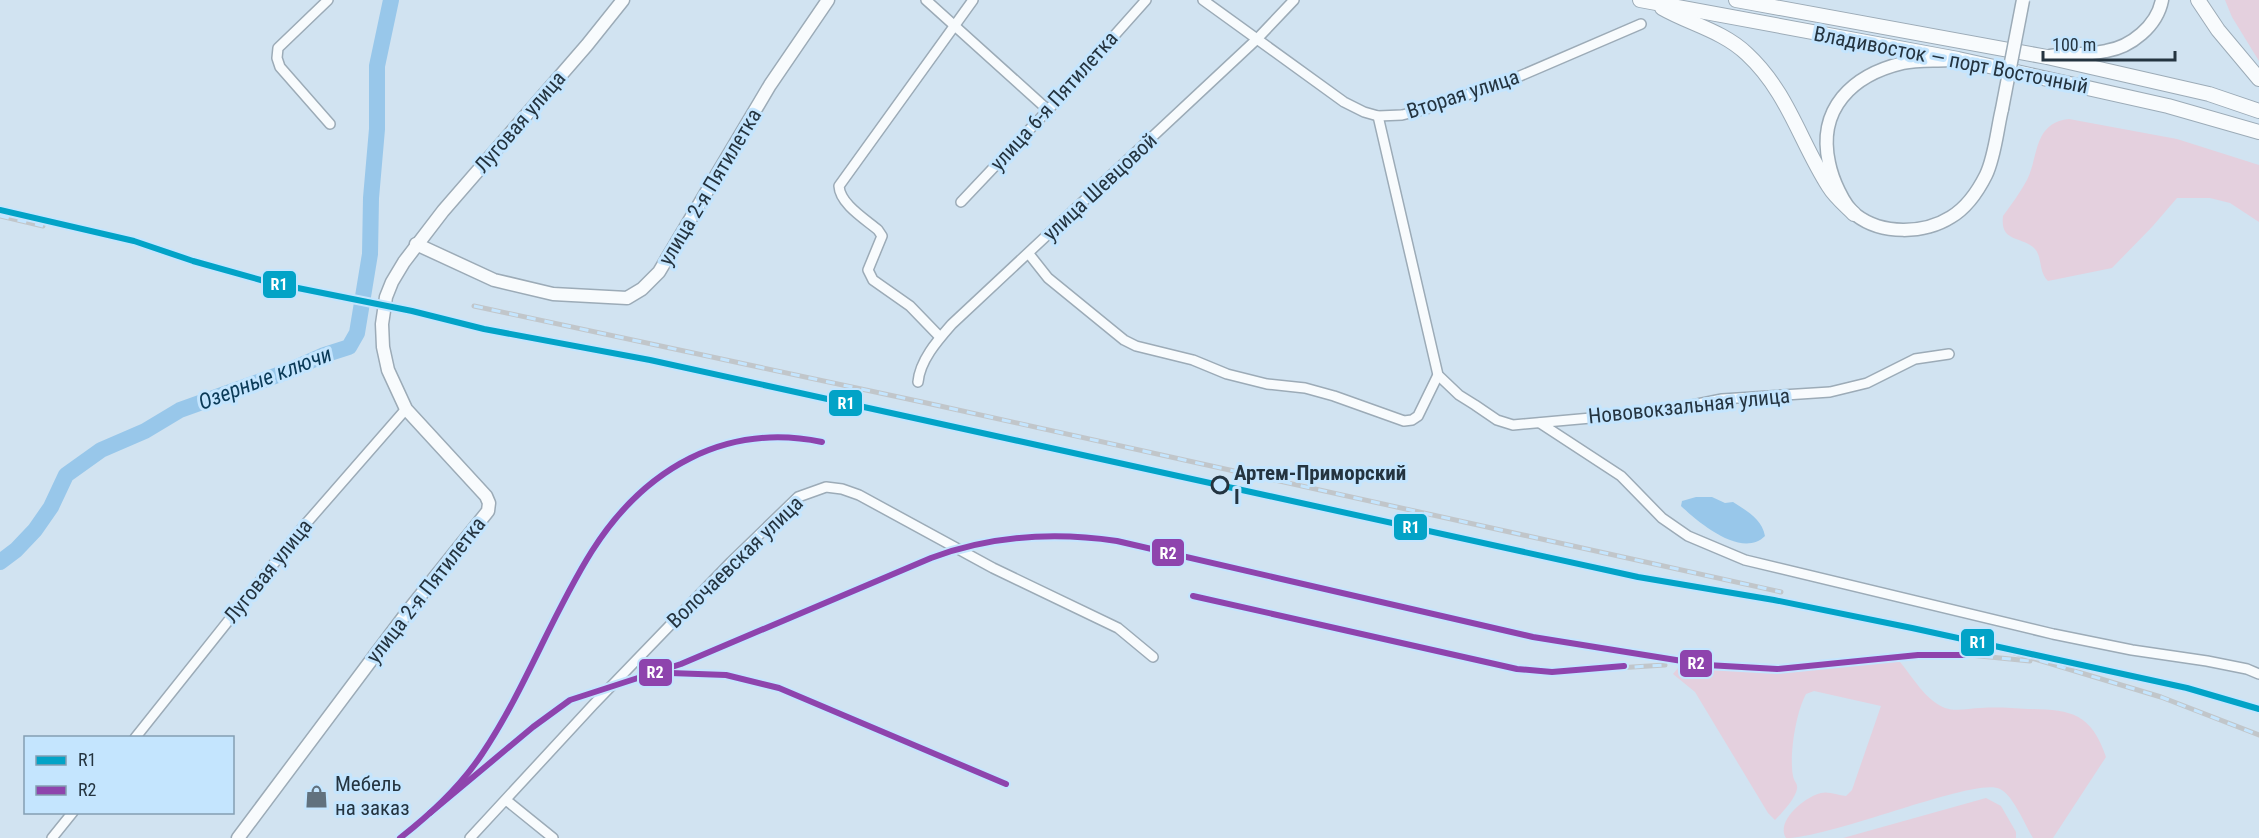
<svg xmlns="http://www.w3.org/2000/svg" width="2259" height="838" viewBox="0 0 2259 838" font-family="'Roboto Condensed',sans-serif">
  <rect width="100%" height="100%" fill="#d1e3f1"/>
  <g fill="#e4d0de">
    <path d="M 2225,0 L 2259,0 L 2259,61 L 2232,17 Z"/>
    <path d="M 2069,119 L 2177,139 L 2259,165 L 2259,222 L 2230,203 L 2210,198 L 2177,198 L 2152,227 L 2112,268 L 2048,281 C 2038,272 2043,255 2033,247 C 2019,236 2000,242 2003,216 C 2011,205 2020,193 2027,180 C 2039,156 2033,123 2069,119 Z"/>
    <path d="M 1893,660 L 1900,662 C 1913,677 1925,700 1945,708 C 1957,712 1969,708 1981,708 C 1997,707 2012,708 2028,709 C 2070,710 2091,712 2106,757 L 2053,838 L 2033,838 C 2025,825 2013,795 2000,789 C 1977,776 1832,838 1786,838 C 1775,821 1806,796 1821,793 C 1828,791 1838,795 1846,796 L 1852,790 L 1881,706 L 1814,691 L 1806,694 C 1796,712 1789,755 1793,776 C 1794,782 1798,783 1797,789 C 1795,799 1782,813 1775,820 L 1768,813 L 1695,692 L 1673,674 L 1678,668 L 1772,673 Z"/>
    <path d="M 1986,798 L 2001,806 L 2016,832 L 2016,838 L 1843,838 Z"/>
  </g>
  <path fill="#98c7ea" d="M 1696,497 L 1712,497 L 1725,503 L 1733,502 C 1747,511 1762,519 1765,536 C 1742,559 1699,523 1681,506 L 1682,501 Z"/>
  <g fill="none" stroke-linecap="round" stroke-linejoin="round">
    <path stroke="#98c7ea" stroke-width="16" d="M 0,562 L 16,550 L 35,530 L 51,507 L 66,475 L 101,450 L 145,431 L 180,410 L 286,372 L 324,355 L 349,347 L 357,333 L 370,254 L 371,198 L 377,129 L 377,66 L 391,0"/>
    <defs>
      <g id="minor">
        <path d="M 328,0 L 278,48 L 277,58 L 280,67 L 330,124"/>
        <path d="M 926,0 L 1048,110"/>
        <path d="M 1203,0 L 1344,102 L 1364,112 L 1378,116 L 1402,115 L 1426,109 L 1513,79 L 1641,24"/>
        <path d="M 1378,116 L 1438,375 L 1459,395 L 1475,405 L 1497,420 L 1513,425 L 1658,412 L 1722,399 L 1830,392 L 1867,383 L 1915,359 L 1949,354"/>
        <path d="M 961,202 L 1048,110 L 1146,0"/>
        <path d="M 1029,254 L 1048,278 L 1124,340 L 1136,346 L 1193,360 L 1227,374 L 1267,384 L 1305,388 L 1334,396 L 1404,421 L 1412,420 L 1418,416 L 1438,375"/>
        <path d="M 940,337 L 910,306 L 873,280 L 868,270 L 882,236 L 878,230 C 865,219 840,204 839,186 L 973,0"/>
        <path d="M 918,382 C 920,360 938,340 952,324 L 1257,39 L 1294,0"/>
        <path d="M 1540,423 L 1621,476 L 1662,518 L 1688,536 L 1745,560 L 2053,634 L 2132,650 L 2207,661 L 2247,669 L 2259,674"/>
        <path d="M 135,738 L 303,527 L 406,409"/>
        <path d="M 506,800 L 553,838"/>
        <path d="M 52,838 L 73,812"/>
        <path d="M 470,838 L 593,705 L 731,562 L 798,497 L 826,487 L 842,489 L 859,495 L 993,568 L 1118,628 L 1153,657"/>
      </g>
      <g id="major">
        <path d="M 2050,56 C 2068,54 2088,55 2106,51 C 2131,47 2157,26 2162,0"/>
        <path d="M 1948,60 C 1934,61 1917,60 1903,63 C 1852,75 1817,109 1829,163 C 1832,178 1843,205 1856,215 C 1882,235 1924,234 1951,217 C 1966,208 1978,191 1986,175 C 1995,156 1997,130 2002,109"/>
        <path d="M 416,244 L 494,280 L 553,294 L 627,298 L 642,289 L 659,272 L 770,85 L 828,0"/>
        <path d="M 238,838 L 408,611 L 488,511 L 489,503 L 486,496 L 406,409 L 388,370 L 383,347 L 382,324 L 386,297 L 392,282 L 404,262 L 443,211 L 587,45 L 623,0"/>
      </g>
      <g id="highway">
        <path d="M 1640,0 L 1958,59 L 2168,106 L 2259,132"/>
        <path d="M 1736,0 L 2047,57 L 2209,94 L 2259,111"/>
        <path d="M 2198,0 L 2218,30 L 2259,79"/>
        <path d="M 1662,8 C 1690,24 1723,31 1747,54 C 1788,92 1800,142 1829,187 C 1835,197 1846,206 1854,214"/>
      </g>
    </defs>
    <use href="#minor" stroke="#9cabb7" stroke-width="12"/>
    <use href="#major" stroke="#9cabb7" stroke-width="15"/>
    <use href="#highway" stroke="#9cabb7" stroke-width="16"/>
    <use href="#minor" stroke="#f8fbfd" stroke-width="9"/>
    <use href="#major" stroke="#f8fbfd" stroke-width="12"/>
    <use href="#highway" stroke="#f8fbfd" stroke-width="14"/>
    <defs>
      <g id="rail">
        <path d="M 0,216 L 43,226"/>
        <path d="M 474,306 L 922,402 L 1781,592"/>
        <path d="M 1193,596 L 1517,669 L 1552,672 L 1665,665"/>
        <path d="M 1988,645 L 2161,697 L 2259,735"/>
        <path d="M 666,673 L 726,675 L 779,688 L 1006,784"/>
        <path d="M 468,774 C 520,707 546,623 591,551 C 643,470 725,422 822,442"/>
        <path d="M 430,813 L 533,727 L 570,700 L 681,664 L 931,558 C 990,536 1055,532 1117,541 L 1533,637 L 1707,665 L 1748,669 L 1783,668 L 1938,654 L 1970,655 L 2030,661"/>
        <path d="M 400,838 L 437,807"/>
      </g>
    </defs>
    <use href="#rail" stroke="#c1c6ca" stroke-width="5"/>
    <use href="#rail" stroke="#c4e5fe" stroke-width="3" stroke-dasharray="9" stroke-linecap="butt"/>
    <defs>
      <path id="major-bridge" d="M 2002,109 L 2023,0"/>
    </defs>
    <use href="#major-bridge" stroke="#9cabb7" stroke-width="15" stroke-linecap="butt"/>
    <use href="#major-bridge" stroke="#f8fbfd" stroke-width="12"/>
    <defs>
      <path id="rail-1" d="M 0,210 L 134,241 L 193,261 L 268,282 L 412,311 L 484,329 L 650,360 L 1638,577 L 1774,600 L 1912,628 L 2187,688 L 2259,709"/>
      <g id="rail-2">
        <path d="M 1193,596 L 1517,669 L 1552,672 L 1624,666"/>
        <path d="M 670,673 L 726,675 L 779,688 L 1006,784"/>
        <path d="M 430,813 L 533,727 L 570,700 L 681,664 L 931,558 C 990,536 1055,532 1117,541 L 1533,637 L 1707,665 L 1777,669 L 1918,655 L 1965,655"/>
        <path d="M 400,838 C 431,814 460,787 482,754 C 525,690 551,616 592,551 C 644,469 725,422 822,442"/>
      </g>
    </defs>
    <use href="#rail-1" stroke="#c4e5fe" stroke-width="10"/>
    <use href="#rail-2" stroke="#c4e5fe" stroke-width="10"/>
    <use href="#rail-1" stroke="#02a3c7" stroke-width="6"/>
    <use href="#rail-2" stroke="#8e44ad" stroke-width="6"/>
  </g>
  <defs>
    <symbol id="shop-bare" viewBox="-9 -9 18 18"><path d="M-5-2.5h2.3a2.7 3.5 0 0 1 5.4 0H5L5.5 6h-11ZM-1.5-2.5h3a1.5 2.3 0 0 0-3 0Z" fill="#61717e" stroke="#c4e5fe" stroke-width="2.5" paint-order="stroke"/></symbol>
  </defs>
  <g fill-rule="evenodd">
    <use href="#shop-bare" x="300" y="780" width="33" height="33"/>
  </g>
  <circle fill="#c4e5fe" stroke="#243440" stroke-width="3" cx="1220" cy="485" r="8"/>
  <g text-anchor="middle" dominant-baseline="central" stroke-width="6" stroke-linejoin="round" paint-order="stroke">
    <g font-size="21" fill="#243440" stroke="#c4e5fe">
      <text transform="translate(1951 60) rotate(11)">Владивосток — порт Восточный</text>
      <text transform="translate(1463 94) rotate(-18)">Вторая улица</text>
      <text transform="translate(1054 101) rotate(-48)">улица 6-я Пятилетка</text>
      <text transform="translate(520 122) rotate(-49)">Луговая улица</text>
      <text transform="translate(710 187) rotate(-59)">улица 2-я Пятилетка</text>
      <text transform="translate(1100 187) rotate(-43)">улица Шевцовой</text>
      <text transform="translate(1689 406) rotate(-6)">Нововокзальная улица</text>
      <text transform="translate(735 562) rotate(-44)">Волочаевская улица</text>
      <text transform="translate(268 571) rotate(-51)">Луговая улица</text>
      <text transform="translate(426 590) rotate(-52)">улица 2-я Пятилетка</text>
    </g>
    <g font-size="21" font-weight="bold" fill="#243440" stroke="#c4e5fe" text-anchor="start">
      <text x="1234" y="473">Артем-Приморский<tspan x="1234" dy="24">I</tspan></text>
    </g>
    <g font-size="21" fill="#243440" stroke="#c4e5fe" text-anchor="start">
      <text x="335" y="784">Мебель<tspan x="335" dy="24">на заказ</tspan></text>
    </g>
    <g font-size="22" font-style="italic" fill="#0a3a57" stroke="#c4e5fe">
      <text transform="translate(265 378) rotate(-21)">Озерные ключи</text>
    </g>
  </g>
  <g stroke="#c4e5fe" stroke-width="2">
    <rect x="262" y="270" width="35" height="29" rx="6" fill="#02a3c7"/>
    <rect x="828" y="389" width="35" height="28" rx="6" fill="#02a3c7"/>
    <rect x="1393" y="513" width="35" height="28" rx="6" fill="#02a3c7"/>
    <rect x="1151" y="538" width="34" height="29" rx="6" fill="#8e44ad"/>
    <rect x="1960" y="628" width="35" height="29" rx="6" fill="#02a3c7"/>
    <rect x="1679" y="649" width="34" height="29" rx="6" fill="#8e44ad"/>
    <rect x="638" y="658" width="35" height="29" rx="6" fill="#8e44ad"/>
  </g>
  <g font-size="16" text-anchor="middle" font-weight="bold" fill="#fff">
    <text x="279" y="290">R1</text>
    <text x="846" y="409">R1</text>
    <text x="1411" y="533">R1</text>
    <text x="1168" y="559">R2</text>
    <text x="1978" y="648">R1</text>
    <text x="1696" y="669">R2</text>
    <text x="655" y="678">R2</text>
  </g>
  <rect x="24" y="736" width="210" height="78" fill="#c4e5fe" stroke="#849eb2" stroke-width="1.5"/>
  <rect x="36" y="756" width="30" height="9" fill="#02a3c7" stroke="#849eb2" stroke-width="1.5"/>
  <text x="78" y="766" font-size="18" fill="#243440">R1</text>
  <rect x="36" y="786" width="30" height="9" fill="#8e44ad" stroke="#849eb2" stroke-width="1.5"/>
  <text x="78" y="796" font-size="18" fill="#243440">R2</text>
  <path d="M2043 51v9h132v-9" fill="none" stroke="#243440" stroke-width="3"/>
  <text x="2052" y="51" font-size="18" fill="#243440" stroke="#c4e5fe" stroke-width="4.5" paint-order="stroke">100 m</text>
</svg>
